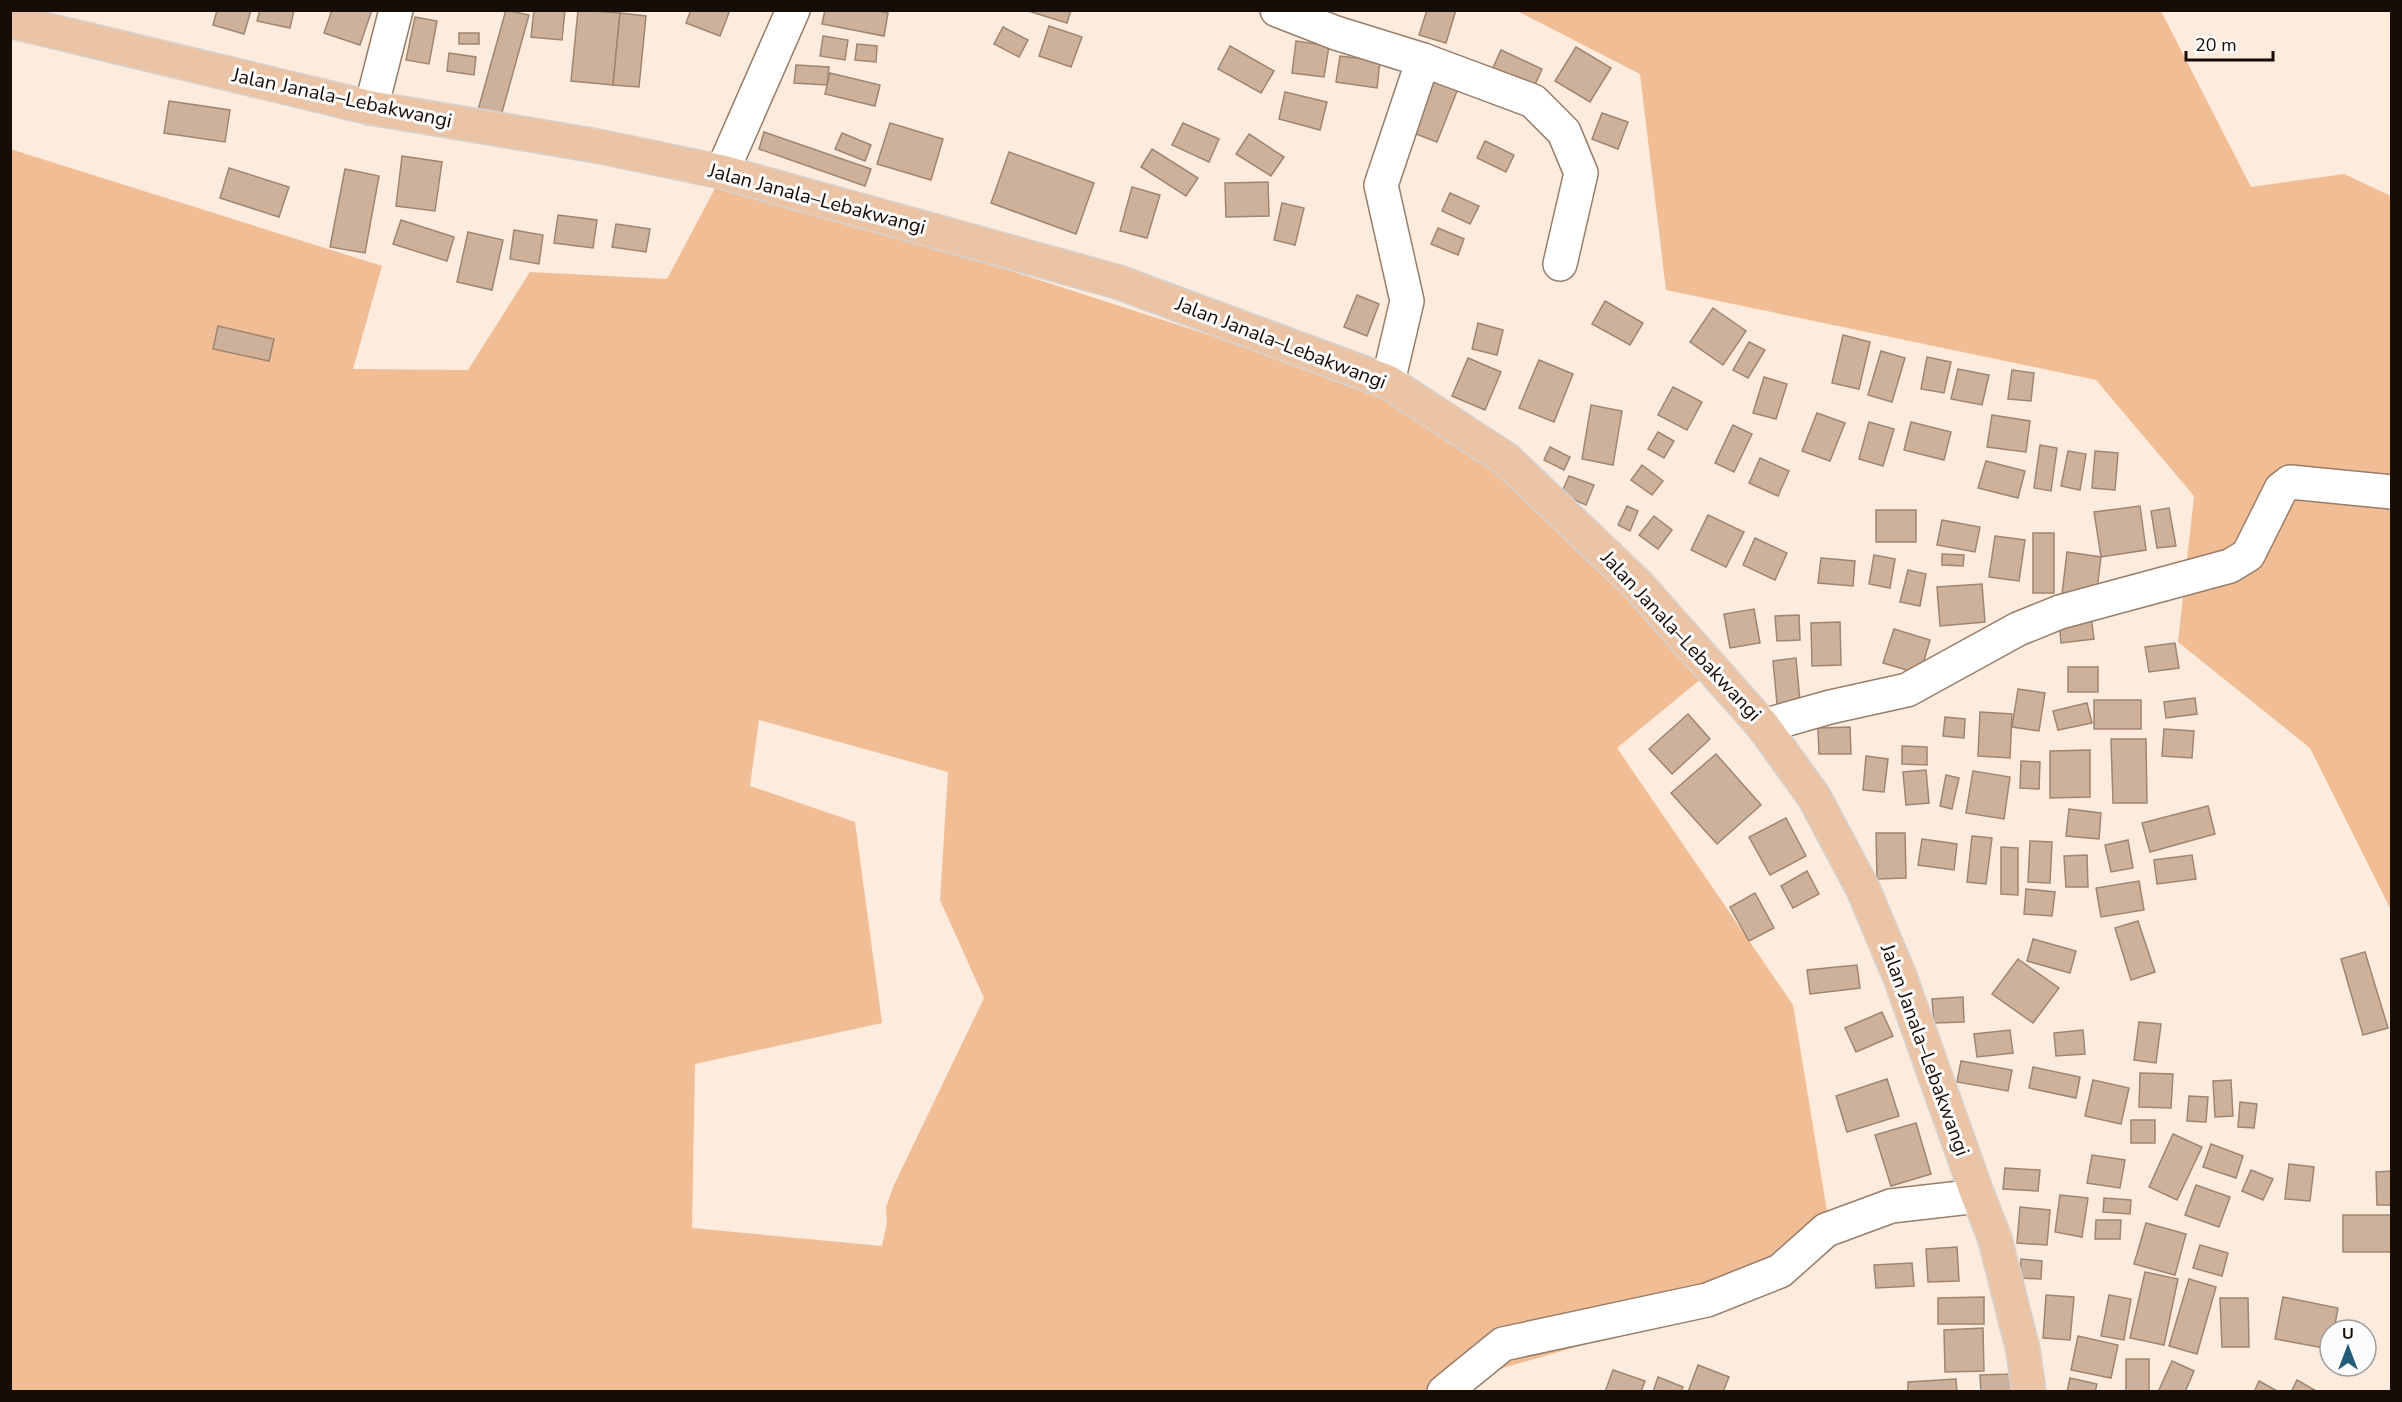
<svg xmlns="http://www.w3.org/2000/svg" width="2402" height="1402" viewBox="0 0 2402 1402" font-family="'Nunito Sans',sans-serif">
  <rect width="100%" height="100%" fill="#fdebdd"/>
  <g fill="#f1bd95" fill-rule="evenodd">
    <path d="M 1519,10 L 2161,11 L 2251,187 L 2344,174 L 2391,196 L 2391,910 L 2310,748 L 2178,642 L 2194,496 L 2096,380 L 1666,290 L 1640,74 L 1519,12 Z"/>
    <path d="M 10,149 L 382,266 L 353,369 L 468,370 L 530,272 L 667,279 L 721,177 L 1389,393 L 1565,524 L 1707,674 L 1617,748 L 1793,1005 L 1827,1211 L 1777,1288 L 1462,1380 L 1464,1391 L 11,1391 ZM 759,720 L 948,772 L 940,900 L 984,998 L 894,1185 L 886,1207 L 887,1223 L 882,1246 L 692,1228 L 695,1064 L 882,1023 L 855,822 L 750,786 Z"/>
  </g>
  <g fill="#cdb19b" stroke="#a08570" stroke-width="1.5">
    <path d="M 217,10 L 251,10 L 244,34 L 213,25 Z"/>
    <path d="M 260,10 L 294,10 L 290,28 L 257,21 Z"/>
    <path d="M 332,10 L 372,10 L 360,45 L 324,33 Z"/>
    <path d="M 506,10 L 529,15 L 501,116 L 478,110 Z"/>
    <path d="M 534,10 L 565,10 L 562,40 L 531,37 Z"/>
    <path d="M 578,10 L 620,13 L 613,85 L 571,81 Z"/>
    <path d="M 691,10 L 730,10 L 720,36 L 686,23 Z"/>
    <path d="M 825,10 L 876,10 L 888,13 L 884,36 L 822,24 Z"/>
    <path d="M 1025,10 L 1071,10 L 1067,23 Z"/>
    <path d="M 1427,10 L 1456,10 L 1446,43 L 1419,35 Z"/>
    <path d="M 620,13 L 646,16 L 639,87 L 613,85 Z"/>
    <path d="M 415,17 L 437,21 L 429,64 L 406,60 Z"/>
    <path d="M 1049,26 L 1082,37 L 1071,67 L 1039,56 Z"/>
    <path d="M 1003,27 L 1028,40 L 1019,57 L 994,44 Z"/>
    <rect x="459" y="33" width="20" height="11"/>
    <path d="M 823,36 L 848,40 L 845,60 L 820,56 Z"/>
    <path d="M 1296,41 L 1329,46 L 1324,77 L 1292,73 Z"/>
    <path d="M 857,44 L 877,46 L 876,62 L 855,60 Z"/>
    <path d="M 1230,46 L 1274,71 L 1261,93 L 1218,69 Z"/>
    <path d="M 1576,47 L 1611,68 L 1590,102 L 1555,81 Z"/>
    <path d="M 1501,50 L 1542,69 L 1533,89 L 1492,70 Z"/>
    <path d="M 449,53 L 476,57 L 474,75 L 447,71 Z"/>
    <path d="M 1340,56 L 1380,61 L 1377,88 L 1336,82 Z"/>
    <path d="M 796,65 L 829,67 L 827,85 L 794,83 Z"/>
    <path d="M 830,73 L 880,85 L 875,106 L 825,94 Z"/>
    <path d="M 1433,76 L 1459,86 L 1437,142 L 1411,132 Z"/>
    <path d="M 1285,92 L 1327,102 L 1320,130 L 1279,119 Z"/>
    <path d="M 169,101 L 230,110 L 225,142 L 164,133 Z"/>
    <path d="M 1602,113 L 1628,122 L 1618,149 L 1592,139 Z"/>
    <path d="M 890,123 L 943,139 L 931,180 L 877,164 Z"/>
    <path d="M 1183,123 L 1219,139 L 1209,162 L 1172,145 Z"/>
    <path d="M 764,132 L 871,169 L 865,186 L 759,149 Z"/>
    <path d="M 842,133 L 871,145 L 865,161 L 835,149 Z"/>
    <path d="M 1249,134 L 1284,157 L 1271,176 L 1236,154 Z"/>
    <path d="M 1485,141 L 1514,155 L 1506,172 L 1477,158 Z"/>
    <path d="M 1152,149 L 1198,178 L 1186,196 L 1141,167 Z"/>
    <path d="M 1009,152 L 1094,183 L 1076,234 L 991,203 Z"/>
    <path d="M 402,156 L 442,162 L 435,211 L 396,206 Z"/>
    <path d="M 229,168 L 289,187 L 279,217 L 220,198 Z"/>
    <path d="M 345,169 L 379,176 L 365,253 L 330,247 Z"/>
    <path d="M 1268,182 L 1269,216 L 1226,217 L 1225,183 Z"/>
    <path d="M 1132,187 L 1160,195 L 1147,238 L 1120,231 Z"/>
    <path d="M 1450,193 L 1479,206 L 1470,224 L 1442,211 Z"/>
    <path d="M 1282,203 L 1304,208 L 1295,245 L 1274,240 Z"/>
    <path d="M 558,215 L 597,220 L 593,248 L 554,243 Z"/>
    <path d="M 401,220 L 454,237 L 447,261 L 393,244 Z"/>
    <path d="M 616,224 L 650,229 L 646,252 L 612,247 Z"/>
    <path d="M 1438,228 L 1464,239 L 1458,255 L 1431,244 Z"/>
    <path d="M 514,230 L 543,235 L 539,264 L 510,259 Z"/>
    <path d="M 468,232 L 503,240 L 492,290 L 457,282 Z"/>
    <path d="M 1357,295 L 1379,304 L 1367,336 L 1344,327 Z"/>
    <path d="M 1605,301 L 1643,323 L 1630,345 L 1592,324 Z"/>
    <path d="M 1713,308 L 1746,331 L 1723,365 L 1690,342 Z"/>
    <path d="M 1478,323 L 1503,330 L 1497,355 L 1472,349 Z"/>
    <path d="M 218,326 L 274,339 L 269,361 L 213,349 Z"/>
    <path d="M 1843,335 L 1870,342 L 1859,389 L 1832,383 Z"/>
    <path d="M 1749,342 L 1765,350 L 1748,378 L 1733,370 Z"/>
    <path d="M 1881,351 L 1905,358 L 1892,402 L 1868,395 Z"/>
    <path d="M 1927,357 L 1951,362 L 1944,393 L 1921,389 Z"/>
    <path d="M 1468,358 L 1501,372 L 1485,410 L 1452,396 Z"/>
    <path d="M 1539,360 L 1573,374 L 1554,422 L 1519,408 Z"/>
    <path d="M 1958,369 L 1989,375 L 1982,405 L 1951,399 Z"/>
    <path d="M 2012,370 L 2034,373 L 2031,401 L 2008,399 Z"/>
    <path d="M 1764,377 L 1787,384 L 1776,419 L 1753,413 Z"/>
    <path d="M 1673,387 L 1702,402 L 1687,430 L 1658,415 Z"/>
    <path d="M 1591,405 L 1622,411 L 1613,465 L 1582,459 Z"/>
    <path d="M 1817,413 L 1845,423 L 1830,461 L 1802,451 Z"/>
    <path d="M 1992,415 L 2030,421 L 2026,452 L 1987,447 Z"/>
    <path d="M 1869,422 L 1894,429 L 1883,466 L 1859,459 Z"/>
    <path d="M 1911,422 L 1951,432 L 1944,460 L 1904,450 Z"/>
    <path d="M 1733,425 L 1752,434 L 1734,472 L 1715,463 Z"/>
    <path d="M 1658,432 L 1674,441 L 1664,458 L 1648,449 Z"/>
    <path d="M 2040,445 L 2057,448 L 2051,491 L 2034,488 Z"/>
    <path d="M 1550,447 L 1570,457 L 1564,470 L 1544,460 Z"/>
    <path d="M 2068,451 L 2086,454 L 2080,490 L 2061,486 Z"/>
    <path d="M 2095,451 L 2118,453 L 2115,490 L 2092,488 Z"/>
    <path d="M 1760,458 L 1789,471 L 1778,496 L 1749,483 Z"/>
    <path d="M 1986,461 L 2025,471 L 2018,498 L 1978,488 Z"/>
    <path d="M 1642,465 L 1663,481 L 1652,495 L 1631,480 Z"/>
    <path d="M 1569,476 L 1594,485 L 1586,505 L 1561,494 Z"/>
    <path d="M 1627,506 L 1638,511 L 1630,531 L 1618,525 Z"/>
    <path d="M 2140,506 L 2146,550 L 2101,557 L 2094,512 Z"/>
    <path d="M 2169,508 L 2176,546 L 2157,548 L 2151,511 Z"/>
    <rect x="1876" y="510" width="40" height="32"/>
    <path d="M 1708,515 L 1744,532 L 1726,567 L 1691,550 Z"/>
    <path d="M 1654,516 L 1672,530 L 1658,549 L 1639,535 Z"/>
    <path d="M 1942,520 L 1980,527 L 1975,552 L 1937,545 Z"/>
    <rect x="2033" y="533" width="21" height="60"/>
    <path d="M 1995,536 L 2025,540 L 2019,581 L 1989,577 Z"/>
    <path d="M 1755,538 L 1787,553 L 1775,580 L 1743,565 Z"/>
    <path d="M 2067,552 L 2101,557 L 2096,598 L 2062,594 Z"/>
    <path d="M 1942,554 L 1964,555 L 1963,566 L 1942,565 Z"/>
    <path d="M 1874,555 L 1895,559 L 1890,588 L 1869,584 Z"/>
    <path d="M 1821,558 L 1855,561 L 1853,586 L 1818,583 Z"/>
    <path d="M 1908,570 L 1926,574 L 1920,606 L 1900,602 Z"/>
    <path d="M 1982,584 L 1985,622 L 1940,626 L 1937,587 Z"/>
    <path d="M 1754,609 L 1760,643 L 1730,648 L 1724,614 Z"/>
    <path d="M 1799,615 L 1800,640 L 1777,641 L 1775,616 Z"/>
    <path d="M 2091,616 L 2094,639 L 2061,643 L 2059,620 Z"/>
    <path d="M 1840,622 L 1841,665 L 1812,666 L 1811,623 Z"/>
    <path d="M 1894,629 L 1930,640 L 1920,674 L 1883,663 Z"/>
    <path d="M 2175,643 L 2179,668 L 2149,672 L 2145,647 Z"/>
    <path d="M 1796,658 L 1800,701 L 1777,704 L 1773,661 Z"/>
    <rect x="2068" y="667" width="30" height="25"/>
    <path d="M 2018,689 L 2045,693 L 2039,731 L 2012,727 Z"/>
    <path d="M 2195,698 L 2197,714 L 2166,718 L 2164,702 Z"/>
    <rect x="2094" y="700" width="47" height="29"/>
    <path d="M 2087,703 L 2092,723 L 2058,730 L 2053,711 Z"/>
    <path d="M 1980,712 L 2012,714 L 2010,758 L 1978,756 Z"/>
    <path d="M 1688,714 L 1710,739 L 1672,774 L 1649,749 Z"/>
    <path d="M 1945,717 L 1965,719 L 1964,738 L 1943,736 Z"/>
    <path d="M 1850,727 L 1851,754 L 1819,754 L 1818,728 Z"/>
    <path d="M 2164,729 L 2194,731 L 2192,758 L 2162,756 Z"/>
    <path d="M 2111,739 L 2146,739 L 2147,803 L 2113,803 Z"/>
    <path d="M 1902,746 L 1927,747 L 1927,765 L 1902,764 Z"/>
    <path d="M 2090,750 L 2090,797 L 2050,798 L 2050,751 Z"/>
    <path d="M 1716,754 L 1761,805 L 1717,844 L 1671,793 Z"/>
    <path d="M 1866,756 L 1888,759 L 1884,792 L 1863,790 Z"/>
    <path d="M 2021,761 L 2040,762 L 2039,789 L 2020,788 Z"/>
    <path d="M 1926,770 L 1929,803 L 1906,805 L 1903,772 Z"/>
    <path d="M 1973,771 L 2010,777 L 2004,819 L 1966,813 Z"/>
    <path d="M 1946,775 L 1959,778 L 1952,809 L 1940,806 Z"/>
    <path d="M 2208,806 L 2215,834 L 2150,852 L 2142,823 Z"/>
    <path d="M 2069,809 L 2101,813 L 2099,839 L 2066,836 Z"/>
    <path d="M 1786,818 L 1806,856 L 1770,875 L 1749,837 Z"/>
    <path d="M 1876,833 L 1905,833 L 1906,878 L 1877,879 Z"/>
    <path d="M 1972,836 L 1992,838 L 1986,884 L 1967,882 Z"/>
    <path d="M 1922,839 L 1957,844 L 1954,870 L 1918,865 Z"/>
    <path d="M 2128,840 L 2133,868 L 2111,872 L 2105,845 Z"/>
    <path d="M 2030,841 L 2052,842 L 2050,883 L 2028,882 Z"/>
    <path d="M 2001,847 L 2018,848 L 2018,895 L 2001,894 Z"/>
    <path d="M 2087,855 L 2088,887 L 2066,887 L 2064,856 Z"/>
    <path d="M 2192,855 L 2196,879 L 2157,884 L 2154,860 Z"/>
    <path d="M 1807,871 L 1819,894 L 1793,908 L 1781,886 Z"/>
    <path d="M 2139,881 L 2144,910 L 2101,917 L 2096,888 Z"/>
    <path d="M 2026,889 L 2055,892 L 2052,916 L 2024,914 Z"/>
    <path d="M 1755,893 L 1774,928 L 1749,941 L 1730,907 Z"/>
    <path d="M 2138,921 L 2155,972 L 2131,980 L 2115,928 Z"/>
    <path d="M 2033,939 L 2076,951 L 2070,973 L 2027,961 Z"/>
    <path d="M 2365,952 L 2388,1028 L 2363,1035 L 2341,959 Z"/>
    <path d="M 2018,959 L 2059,988 L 2033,1023 L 1992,994 Z"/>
    <path d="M 1857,965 L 1860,988 L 1810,994 L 1807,970 Z"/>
    <path d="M 1963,997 L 1964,1022 L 1934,1023 L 1932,999 Z"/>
    <path d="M 1882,1012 L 1893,1036 L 1856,1052 L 1845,1028 Z"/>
    <path d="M 2139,1022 L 2161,1024 L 2156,1063 L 2134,1060 Z"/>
    <path d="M 2010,1030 L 2013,1053 L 1977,1057 L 1974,1034 Z"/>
    <path d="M 2083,1030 L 2085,1054 L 2056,1056 L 2054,1033 Z"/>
    <path d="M 1961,1061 L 2012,1070 L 2008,1091 L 1957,1082 Z"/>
    <path d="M 2033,1067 L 2080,1077 L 2076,1098 L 2029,1088 Z"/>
    <path d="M 2140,1073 L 2173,1074 L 2171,1108 L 2139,1107 Z"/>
    <path d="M 1887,1079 L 1899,1116 L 1847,1132 L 1836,1096 Z"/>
    <path d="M 2093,1080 L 2129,1088 L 2121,1124 L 2085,1116 Z"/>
    <path d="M 2231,1080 L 2233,1116 L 2215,1117 L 2213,1081 Z"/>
    <path d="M 2189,1096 L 2208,1097 L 2206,1122 L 2187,1121 Z"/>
    <path d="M 2240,1102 L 2257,1104 L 2254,1128 L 2238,1127 Z"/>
    <rect x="2131" y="1120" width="24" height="23"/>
    <path d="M 1916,1123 L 1931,1174 L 1891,1186 L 1875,1135 Z"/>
    <path d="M 2173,1134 L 2202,1147 L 2177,1200 L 2149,1187 Z"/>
    <path d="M 2211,1144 L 2243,1156 L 2236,1178 L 2203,1167 Z"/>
    <path d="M 2092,1155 L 2125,1160 L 2120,1188 L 2087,1183 Z"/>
    <path d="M 2289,1164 L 2314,1167 L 2310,1201 L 2285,1199 Z"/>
    <path d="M 2005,1168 L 2040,1170 L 2038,1191 L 2003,1189 Z"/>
    <path d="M 2251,1170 L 2273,1179 L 2263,1200 L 2242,1191 Z"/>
    <path d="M 2392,1171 L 2392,1205 L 2377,1205 L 2376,1172 Z"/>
    <path d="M 2196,1185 L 2230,1197 L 2219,1227 L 2185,1215 Z"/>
    <path d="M 2060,1195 L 2088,1198 L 2082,1237 L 2055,1232 Z"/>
    <path d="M 2104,1198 L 2131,1200 L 2130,1214 L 2103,1212 Z"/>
    <path d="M 2020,1207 L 2050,1210 L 2047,1245 L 2017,1243 Z"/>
    <rect x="2343" y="1215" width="49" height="37"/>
    <path d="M 2096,1220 L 2121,1220 L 2120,1239 L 2095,1239 Z"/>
    <path d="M 2146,1223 L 2186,1234 L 2175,1275 L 2134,1264 Z"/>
    <path d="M 2200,1245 L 2228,1253 L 2222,1276 L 2193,1268 Z"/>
    <path d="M 1957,1247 L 1959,1281 L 1928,1282 L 1926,1249 Z"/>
    <path d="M 2021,1259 L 2042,1261 L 2041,1279 L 2020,1278 Z"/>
    <path d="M 1912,1263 L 1914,1286 L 1876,1288 L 1874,1265 Z"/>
    <path d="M 2145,1272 L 2178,1279 L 2164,1345 L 2130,1338 Z"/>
    <path d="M 2189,1279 L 2216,1287 L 2197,1354 L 2169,1346 Z"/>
    <path d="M 2046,1295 L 2074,1297 L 2070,1340 L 2043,1338 Z"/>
    <path d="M 2109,1295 L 2131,1299 L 2124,1340 L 2101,1336 Z"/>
    <path d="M 1984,1297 L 1984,1324 L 1938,1324 L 1938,1298 Z"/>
    <path d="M 2283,1297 L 2338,1308 L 2334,1330 L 2330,1330 L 2330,1349 L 2275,1339 Z"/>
    <path d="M 2220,1298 L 2248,1298 L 2249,1347 L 2222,1347 Z"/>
    <path d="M 1983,1328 L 1984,1371 L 1945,1372 L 1944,1330 Z"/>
    <path d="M 2078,1336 L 2118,1345 L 2111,1378 L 2071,1370 Z"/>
    <rect x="2126" y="1359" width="23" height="33"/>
    <path d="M 2172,1361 L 2194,1371 L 2185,1392 L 2158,1392 Z"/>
    <path d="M 1698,1365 L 1729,1377 L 1723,1392 L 1688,1392 Z"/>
    <path d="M 1613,1370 L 1645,1381 L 1641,1392 L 1605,1392 Z"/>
    <path d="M 2013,1374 L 2013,1392 L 1981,1392 L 1980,1375 Z"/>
    <path d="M 1658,1377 L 1683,1387 L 1681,1392 L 1653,1392 Z"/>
    <path d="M 2070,1378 L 2097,1384 L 2095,1392 L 2067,1392 Z"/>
    <path d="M 1956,1379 L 1957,1392 L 1908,1392 L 1908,1382 Z"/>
    <path d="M 2297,1380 L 2318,1392 L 2291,1392 Z"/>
    <path d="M 2259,1381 L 2279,1392 L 2254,1392 Z"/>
  </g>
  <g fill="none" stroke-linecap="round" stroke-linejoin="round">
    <defs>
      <g id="minor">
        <path d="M 1277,10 L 1336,33 L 1423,60 L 1533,101 L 1564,132 L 1581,173 L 1560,264"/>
        <path d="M 371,108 L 396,10"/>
        <path d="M 722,172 L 793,10"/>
        <path d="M 1388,382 L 1407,301 L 1381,185 L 1423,60"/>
        <path d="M 1763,726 L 1830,707 L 1907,690 L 2018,629 L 2060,612 L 2230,566 L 2248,555 L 2281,489 L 2290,482 L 2392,492"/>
        <path d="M 1444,1392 L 1503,1344 L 1707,1300 L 1780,1271 L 1826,1230 L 1891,1206 L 1978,1196"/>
      </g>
      <path id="major" d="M 10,21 L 371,108 L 597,146 L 722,172 L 1118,282 L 1388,382 L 1506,459 L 1638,585 L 1763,726 L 1814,797 L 1863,889 L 1900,977 L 1978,1196 L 1995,1239 L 2023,1350 L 2029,1392"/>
    </defs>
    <use href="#minor" stroke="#987d69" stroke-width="36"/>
    <use href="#major" stroke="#d5d3d2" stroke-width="36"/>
    <use href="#minor" stroke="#fff" stroke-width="33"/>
    <use href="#major" stroke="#ebc4a5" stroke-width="33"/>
  </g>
  <g text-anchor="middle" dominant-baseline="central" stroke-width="6" stroke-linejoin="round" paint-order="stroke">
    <g font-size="20" fill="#170d06" stroke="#fcfcfc">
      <text transform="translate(342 98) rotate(12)">Jalan Janala–Lebakwangi</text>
      <text transform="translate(817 199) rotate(15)">Jalan Janala–Lebakwangi</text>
      <text transform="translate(1281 343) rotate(21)">Jalan Janala–Lebakwangi</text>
      <text transform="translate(1681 636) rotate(47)">Jalan Janala–Lebakwangi</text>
      <text transform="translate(1925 1050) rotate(70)">Jalan Janala–Lebakwangi</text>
    </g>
  </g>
  <rect width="2402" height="1402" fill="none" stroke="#170d06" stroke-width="24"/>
  <g transform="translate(2348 1348)"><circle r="28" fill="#fcfcfc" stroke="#a09c9a" stroke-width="1.5"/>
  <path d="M0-4.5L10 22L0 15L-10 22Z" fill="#245d77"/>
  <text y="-9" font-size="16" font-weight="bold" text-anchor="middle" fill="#170d06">U</text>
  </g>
  <path d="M2186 51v9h87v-9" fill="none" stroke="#170d06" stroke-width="3"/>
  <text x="2195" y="51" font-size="18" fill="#170d06" stroke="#fcfcfc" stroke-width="4.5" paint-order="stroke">20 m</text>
</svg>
